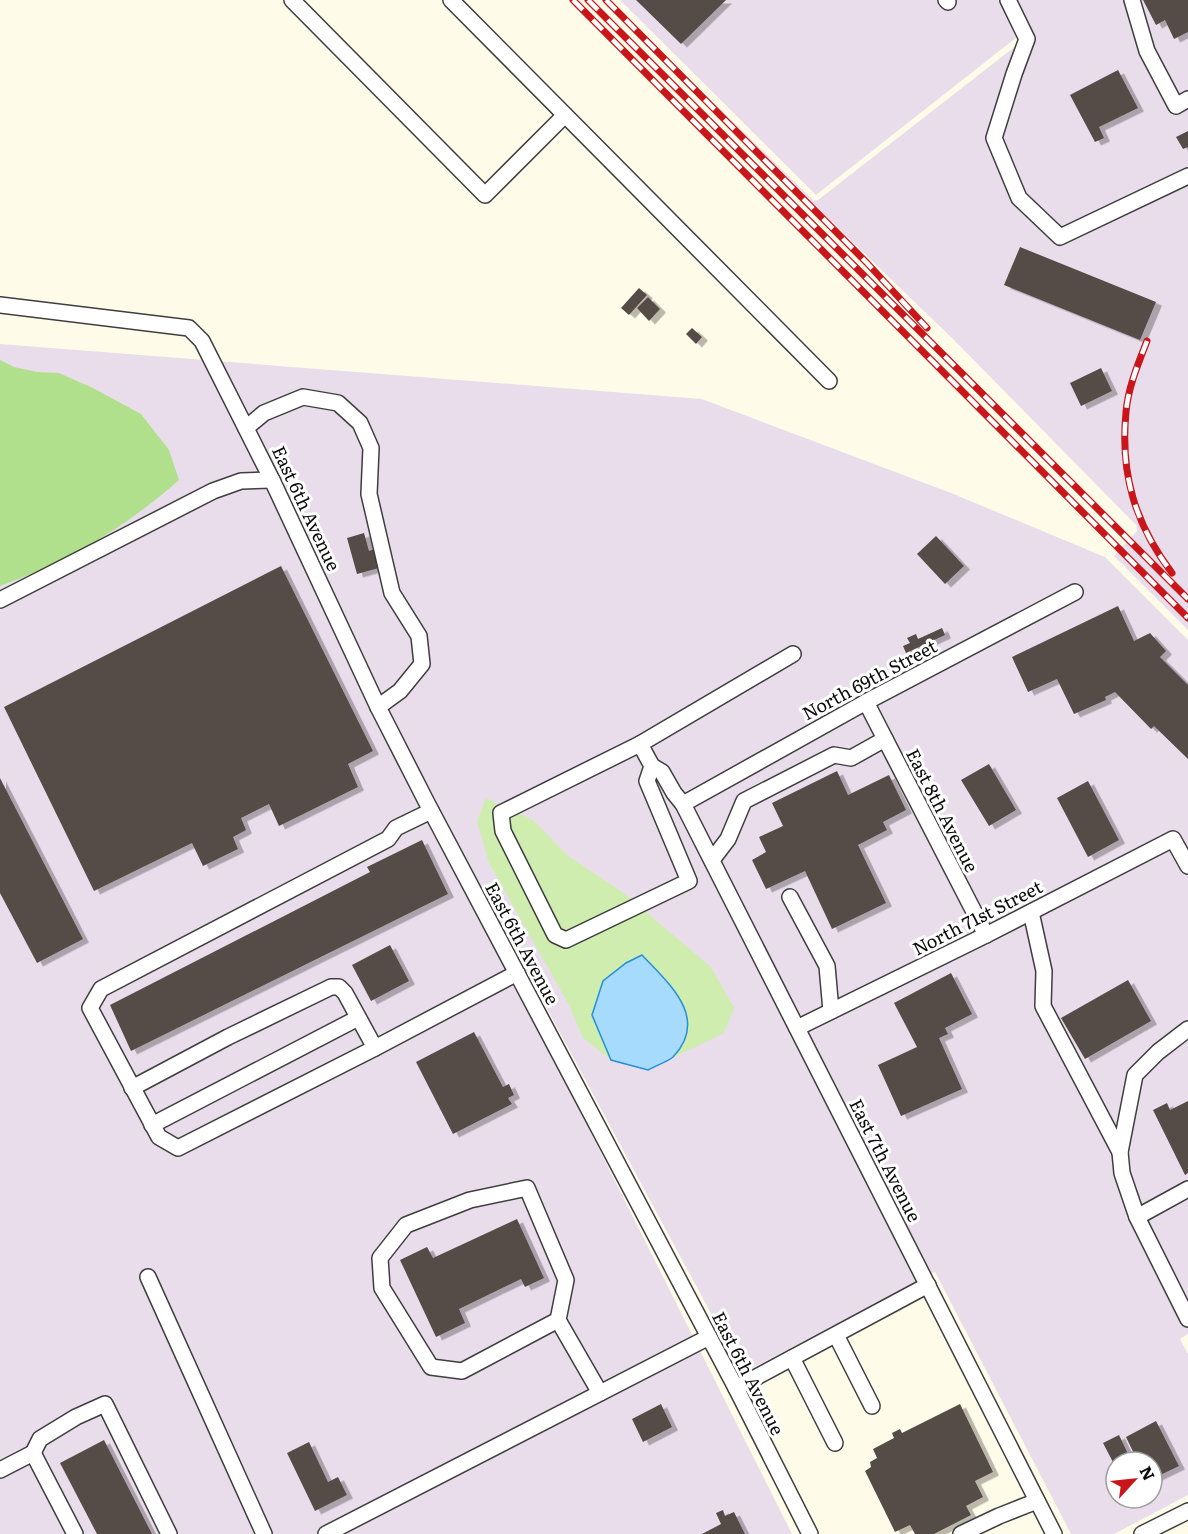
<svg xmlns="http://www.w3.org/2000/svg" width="1188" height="1534" viewBox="0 0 1188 1534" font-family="Literata,serif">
  <defs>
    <filter id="shadow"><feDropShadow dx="6" dy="3.5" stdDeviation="0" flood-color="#0004"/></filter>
  </defs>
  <rect width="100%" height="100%" fill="#fffbe9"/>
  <g fill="#eaddeb" fill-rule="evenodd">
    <path d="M 608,0 L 814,201 L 818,200 L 1026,38 L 1013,0 L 1188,0 L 1188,630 L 1114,556 L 1137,531 L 1136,525 L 952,338 L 731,125 Z"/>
    <path d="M 620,0 L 1005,0 L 1022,33 L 816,195 Z"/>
    <path d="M 0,344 L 702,399 L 951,493 L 1105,557 L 1188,640 L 1188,1334 L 1180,1339 L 1188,1354 L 1188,1495 L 1114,1534 L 1071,1534 L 935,1272 L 743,1373 L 275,503 L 792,1534 L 0,1534 ZM 1116,1462 L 1152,1462 L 1152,1498 L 1116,1498 Z"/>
  </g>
  <path fill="#ceedae" d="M 486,798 L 533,820 L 567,855 L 626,895 L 711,967 L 734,1008 L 724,1033 L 648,1070 L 611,1060 L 583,1038 L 569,1005 L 489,863 L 477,821 Z"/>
  <path fill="#b0e08c" d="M 0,360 L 14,367 L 37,372 L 59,373 L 93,388 L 141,414 L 169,450 L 179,480 C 126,527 66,563 0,586 Z"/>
  <path fill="#a7dbfd" stroke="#268fdb" stroke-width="1.5" d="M 642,955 C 669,984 710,1018 673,1057 C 667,1062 655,1066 648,1070 L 611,1060 L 592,1015 L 603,981 L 626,963 Z"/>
  <g fill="#544c46" filter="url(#shadow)">
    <path d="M 636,0 L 726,0 L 681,44 Z"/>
    <path d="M 1143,0 L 1188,0 L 1188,32 L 1174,39 L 1165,20 L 1156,25 Z"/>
    <path d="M 1118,70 L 1138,108 L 1099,127 L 1104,138 L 1095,142 L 1070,95 Z"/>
    <path d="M 1188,131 L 1188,147 L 1183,149 L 1176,137 Z"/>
    <path d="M 1020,247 L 1156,302 L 1140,340 L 1004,285 Z"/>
    <path d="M 639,288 L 647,295 L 629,315 L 621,308 Z"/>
    <path d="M 648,297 L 660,309 L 649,321 L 637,308 Z"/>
    <path d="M 692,328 L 702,337 L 696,344 L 686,334 Z"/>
    <path d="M 1101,368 L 1112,391 L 1081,406 L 1070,383 Z"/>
    <path d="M 364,533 L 369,551 L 374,549 L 379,568 L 357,574 L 347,538 Z"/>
    <path d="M 936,536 L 964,566 L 945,584 L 917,554 Z"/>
    <path d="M 281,566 L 373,751 L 348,764 L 358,787 L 279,826 L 269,804 L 241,818 L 246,830 L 233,837 L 238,849 L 203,866 L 192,843 L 94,891 L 4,707 Z"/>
    <path d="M 1118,606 L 1134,641 L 1150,633 L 1166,651 L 1160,657 L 1188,685 L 1188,759 L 1154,726 L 1151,729 L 1115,692 L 1105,697 L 1106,700 L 1074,714 L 1057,679 L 1028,692 L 1012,657 Z"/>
    <path d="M 942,628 L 945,635 L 906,653 L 903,646 L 910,643 L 907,638 L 916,634 L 918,639 Z"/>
    <path d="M 989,764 L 1016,810 L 989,826 L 961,780 Z"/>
    <path d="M 837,771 L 848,795 L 889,775 L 906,810 L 883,822 L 887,830 L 858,845 L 886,903 L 832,929 L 805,871 L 766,889 L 752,860 L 766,852 L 759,837 L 783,826 L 772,803 Z"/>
    <path d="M 0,778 L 83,939 L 37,963 L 0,893 Z"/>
    <path d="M 1088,781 L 1119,840 L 1088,857 L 1057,798 Z"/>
    <path d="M 422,840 L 448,894 L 131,1051 L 110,1005 L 370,872 L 367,867 Z"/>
    <path d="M 390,945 L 409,981 L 371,1001 L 352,965 Z"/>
    <path d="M 951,973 L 972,1014 L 945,1028 L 948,1034 L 939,1038 L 962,1089 L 901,1116 L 878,1065 L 917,1047 L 894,1003 Z"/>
    <path d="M 1128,980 L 1151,1021 L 1085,1059 L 1061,1018 Z"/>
    <path d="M 474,1032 L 503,1087 L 509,1084 L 514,1095 L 508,1098 L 512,1104 L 453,1134 L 416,1062 Z"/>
    <path d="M 1188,1101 L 1188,1173 L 1185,1175 L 1153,1110 L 1167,1103 L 1170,1110 Z"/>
    <path d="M 517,1219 L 544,1278 L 525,1287 L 521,1279 L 459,1309 L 465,1323 L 436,1337 L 400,1260 L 427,1247 L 433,1258 Z"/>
    <path d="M 661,1404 L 672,1427 L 643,1442 L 632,1419 Z"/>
    <path d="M 960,1404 L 993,1472 L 975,1481 L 983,1497 L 966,1506 L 971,1515 L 934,1534 L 915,1534 L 910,1525 L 895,1532 L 865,1471 L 871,1467 L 870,1462 L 877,1458 L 873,1449 L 894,1438 L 892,1433 L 900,1429 L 902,1433 Z"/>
    <path d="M 1156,1421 L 1179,1466 L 1152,1479 L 1152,1462 L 1138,1462 L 1126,1437 Z"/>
    <path d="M 1119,1435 L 1132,1462 L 1116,1462 L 1116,1468 L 1103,1443 Z"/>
    <path d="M 104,1440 L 152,1534 L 97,1534 L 60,1463 Z"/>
    <path d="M 309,1442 L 328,1482 L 338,1477 L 347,1495 L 315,1511 L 287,1453 Z"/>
    <path d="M 723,1510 L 725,1516 L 734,1512 L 745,1534 L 702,1534 L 721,1524 L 716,1513 Z"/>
  </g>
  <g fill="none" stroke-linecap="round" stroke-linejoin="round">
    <defs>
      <g id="minor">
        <path d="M 292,0 L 485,195 L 565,115"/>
        <path d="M 451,0 L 829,381"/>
        <path d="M 946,0 L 948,2"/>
        <path d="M 1008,0 L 1027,39 L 1014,74 L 994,138 L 1019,198 L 1060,237 L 1188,176"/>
        <path d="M 1132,0 L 1147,51 L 1176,106 L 1188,99"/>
        <path d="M 0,305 L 189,328 L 202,341 L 272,480 L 378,707 L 427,803 L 736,1388 L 810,1534"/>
        <path d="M 246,428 L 264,413 L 303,397 L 338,403 L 360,423 L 371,448 L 369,494 L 392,593 L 419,636 L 422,664 L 400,691 L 378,707"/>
        <path d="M 0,600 L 213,491 L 241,481 L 272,480"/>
        <path d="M 866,702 L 986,935"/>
        <path d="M 640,744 L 793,654"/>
        <path d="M 652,766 L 647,781 L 689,881 L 566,940 L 555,935 L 503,831 L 501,813 L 640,744 L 652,766 L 662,772 L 674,793 L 683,804 L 1054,1534"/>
        <path d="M 683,804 L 866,702 L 1075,592"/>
        <path d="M 431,811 L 396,828 L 388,839 L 101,989 L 90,1008 L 159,1137 L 178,1148 L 375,1048 L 517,973"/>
        <path d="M 712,860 L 728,839 L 744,801 L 834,755 L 851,758 L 885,739"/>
        <path d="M 790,897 L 827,966 L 831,1011"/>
        <path d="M 1031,912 L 1044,971 L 1043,1006 L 1120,1152"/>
        <path d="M 797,1028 L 986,935 L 1173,839 L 1188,866"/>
        <path d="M 1188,1029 L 1158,1052 L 1135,1075 L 1120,1152 L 1122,1173 L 1137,1217 L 1188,1319"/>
        <path d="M 132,1088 L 228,1037 L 331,987 L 339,987 L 345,993 L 375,1048"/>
        <path d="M 152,1125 L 358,1018"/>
        <path d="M 1137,1217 L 1188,1189"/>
        <path d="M 148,1277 L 264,1534"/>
        <path d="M 558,1320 L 462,1371 L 431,1367 L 382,1288 L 380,1258 L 406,1225 L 470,1200 L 527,1188 L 566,1280 L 558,1320 L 600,1393"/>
        <path d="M 836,1335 L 872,1406"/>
        <path d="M 792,1358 L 835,1443"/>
        <path d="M 736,1388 L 928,1285"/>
        <path d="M 33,1453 L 40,1439 L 76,1417 L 105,1404 L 169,1534"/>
        <path d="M 0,1470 L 33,1453 L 75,1534"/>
        <path d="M 326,1534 L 709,1337"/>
        <path d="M 961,1534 L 999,1516 L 1037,1501"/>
        <path d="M 1142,1534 L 1188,1511"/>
      </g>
    </defs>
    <use href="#minor" stroke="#3e3e3e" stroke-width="18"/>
    <use href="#minor" stroke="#fff" stroke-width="15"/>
    <defs>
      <g id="rail">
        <path d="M 573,0 L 1188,618"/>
        <path d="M 588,0 L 1188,599"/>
        <path d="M 606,0 L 867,263 L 927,328"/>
        <path d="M 1147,341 C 1138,364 1128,388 1126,412 C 1120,474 1135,524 1172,573"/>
      </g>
    </defs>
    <use href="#rail" stroke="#c8161a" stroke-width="7"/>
    <use href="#rail" stroke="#fff" stroke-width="4.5" stroke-dasharray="14" stroke-linecap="butt"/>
  </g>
  <g text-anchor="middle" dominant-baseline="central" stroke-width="6" stroke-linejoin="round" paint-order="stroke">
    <g font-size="18" fill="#0b0b0b" stroke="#fff">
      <text transform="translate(307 508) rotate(65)">East 6th Avenue</text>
      <text transform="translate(869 679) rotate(-28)">North 69th Street</text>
      <text transform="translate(943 810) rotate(63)">East 8th Avenue</text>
      <text transform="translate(977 917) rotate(-27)">North 71st Street</text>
      <text transform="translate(523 943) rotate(62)">East 6th Avenue</text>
      <text transform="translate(886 1160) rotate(63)">East 7th Avenue</text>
      <text transform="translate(749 1373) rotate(63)">East 6th Avenue</text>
    </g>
  </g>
  <g transform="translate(1134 1480) rotate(63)"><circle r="28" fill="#ffffff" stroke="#9d9d9d" stroke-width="1.5"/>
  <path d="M0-4.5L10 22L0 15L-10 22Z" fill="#c8161a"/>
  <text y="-9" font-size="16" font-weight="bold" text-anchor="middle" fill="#0b0b0b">N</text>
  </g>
</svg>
